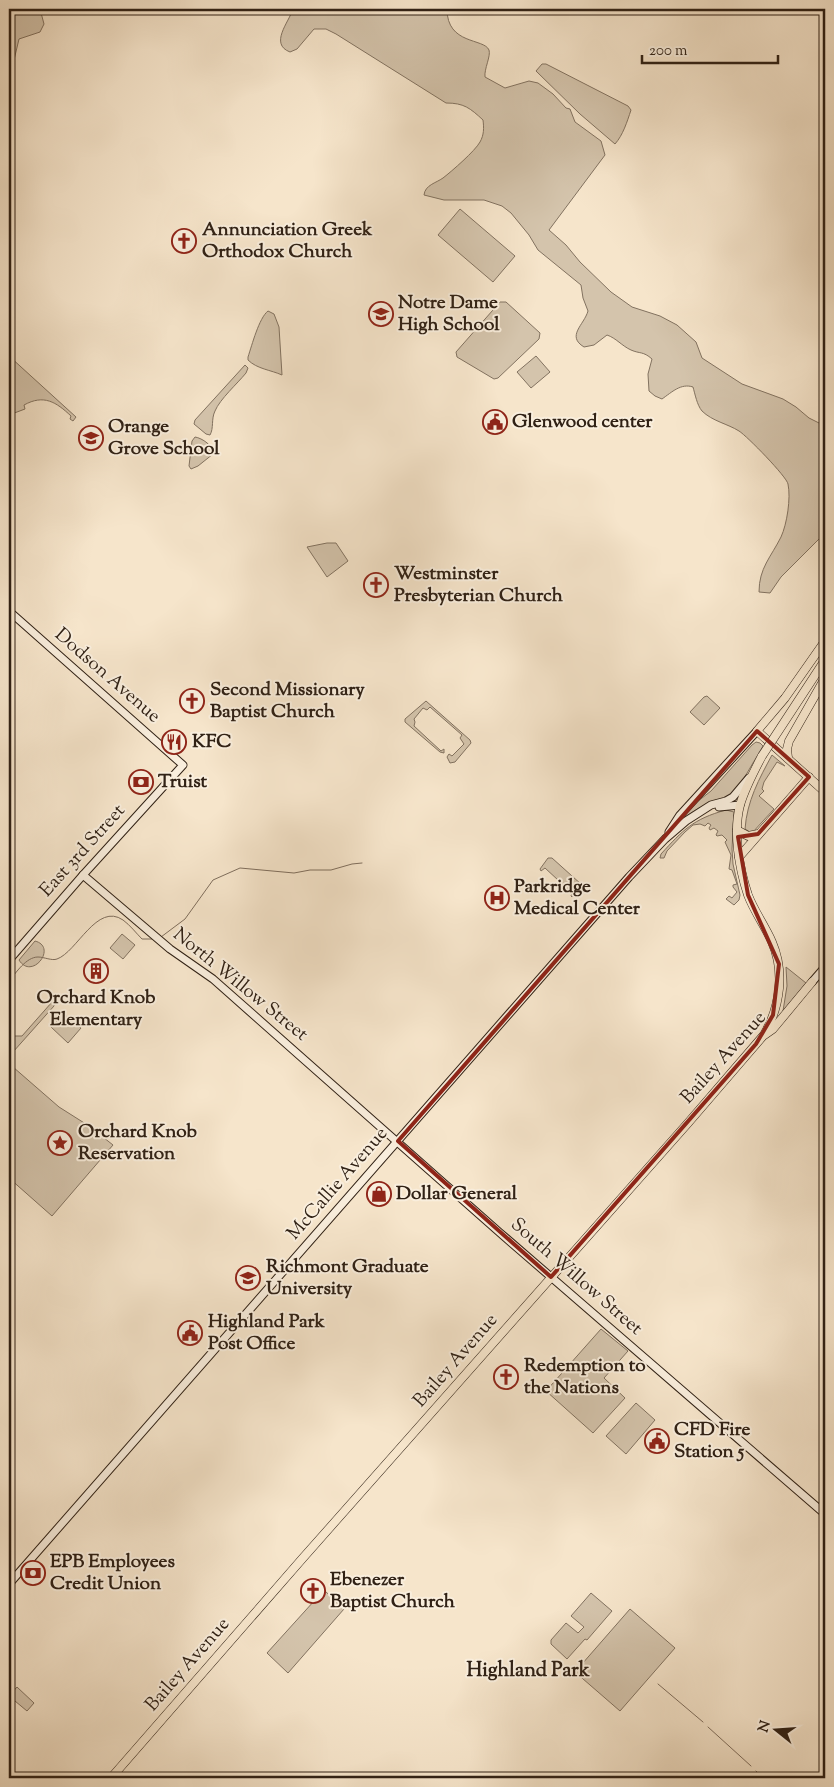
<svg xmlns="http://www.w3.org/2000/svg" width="834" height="1787" viewBox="0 0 834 1787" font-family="'Sorts Mill Goudy',serif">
  <rect width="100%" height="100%" fill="#f6e5cb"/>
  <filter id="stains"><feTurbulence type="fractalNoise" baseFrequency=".004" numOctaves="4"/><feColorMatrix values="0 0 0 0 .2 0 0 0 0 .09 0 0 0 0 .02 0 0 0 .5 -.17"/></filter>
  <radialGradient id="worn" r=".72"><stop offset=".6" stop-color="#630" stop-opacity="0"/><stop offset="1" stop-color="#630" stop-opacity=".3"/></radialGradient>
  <g fill="#d4c4ac" stroke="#827260">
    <path d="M 9,9 L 40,9 L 44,24 L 40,32 L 19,39 L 14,60 L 9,59 Z"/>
    <path d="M 293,9 L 447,9 C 447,45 484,38 489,50 C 491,56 484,69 485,77 L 505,88 L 529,81 L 538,83 L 553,94 L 566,108 L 570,109 L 575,122 L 601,141 L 605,155 L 549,230 L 566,245 L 580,262 L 611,292 L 632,307 L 660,316 L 677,325 L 696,342 L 702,358 L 742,384 L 783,399 L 796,407 L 809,418 L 825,426 L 825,533 L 781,577 L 770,593 L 759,592 C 759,568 771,557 781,537 C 787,524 791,498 788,484 C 787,477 747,436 739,431 C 728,424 712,421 702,411 C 697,405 695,394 693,387 C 681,383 672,392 662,399 L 655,396 L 649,391 L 648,374 L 652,359 C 643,351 640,354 631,350 C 622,346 616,338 607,335 L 594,345 L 584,347 C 566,336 584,325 588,311 L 583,298 L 581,285 L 538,250 L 529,235 L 511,213 L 502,206 L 484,200 L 444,200 L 424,195 C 425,185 436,183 443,178 C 452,171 475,151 480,142 C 484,135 484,128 483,120 C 470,108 464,103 446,103 L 336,34 L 326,29 L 314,29 L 297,49 L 290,52 C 269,44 289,22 293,9 Z"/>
    <path d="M 542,64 L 546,64 L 628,106 L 631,110 C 627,122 623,135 615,144 L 580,114 L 536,71 Z"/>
    <path d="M 460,209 L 515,256 L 493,282 L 438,235 Z"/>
    <path d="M 500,302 L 506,302 L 540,333 L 539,339 L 498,378 L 494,379 L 457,357 L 456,352 Z"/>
    <path d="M 268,311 L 274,314 L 279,327 L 282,375 C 271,370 257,369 248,360 L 248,357 C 252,345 259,318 268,311 Z"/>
    <path d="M 9,356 L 76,417 L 73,421 L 70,419 L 71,416 C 56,402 44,394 24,405 L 25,409 L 9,415 Z"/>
    <path d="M 536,356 L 550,372 L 531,388 L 517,372 Z"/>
    <path d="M 245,365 L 248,368 L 246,373 C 237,384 220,399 215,411 C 211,419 214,428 210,435 L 206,434 L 194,424 L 195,420 Z"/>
    <path d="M 195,437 C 202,438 214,446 213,454 L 198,466 L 191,469 L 189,466 L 192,441 Z"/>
    <path d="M 327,543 L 336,543 L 348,561 L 327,577 L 307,547 Z"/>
    <path d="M 707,696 L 720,708 L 704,725 L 690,712 L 704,697 Z"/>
    <path d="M 426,701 L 470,740 L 471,743 L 455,762 L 450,763 L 447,757 L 449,754 L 452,756 L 464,744 L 460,738 L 462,735 L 430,707 L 427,710 L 423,708 L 414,719 L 415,722 L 414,726 L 441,751 L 444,749 L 444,753 L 440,752 L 405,722 L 405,719 Z"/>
    <path d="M 756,742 L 760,743 L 763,746 L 740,785 L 730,796 L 699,808 L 680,820 L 693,805 L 711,791 L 752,745 Z"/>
    <path d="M 772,755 L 785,766 L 777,762 L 764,782 L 762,789 L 764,791 L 759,796 L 774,809 L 752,833 L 745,829 C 747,801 759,779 772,755 Z"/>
    <path d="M 726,810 L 734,812 L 732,849 L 733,864 L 740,895 L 739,900 L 734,905 L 726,899 L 729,896 L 732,898 L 737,892 L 733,887 L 733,885 L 737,884 L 732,870 L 729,869 L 731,855 L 725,842 L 727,840 L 722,835 L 717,836 L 716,835 L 718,831 L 714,828 L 710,830 L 709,828 L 711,825 L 708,823 L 705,826 L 700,824 L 693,825 L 685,832 L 667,851 L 664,858 L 660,858 L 661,854 C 683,830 693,819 726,810 Z"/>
    <path d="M 548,858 L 552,858 L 582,885 L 572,897 L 571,896 L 572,893 L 545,868 L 541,871 L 540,869 Z"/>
    <path d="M 122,934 L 135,945 L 123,959 L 110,948 Z"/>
    <path d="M 35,941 C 58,947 32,981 19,960 Z"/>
    <path d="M 786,967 L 806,983 L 783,1011 L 787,986 Z"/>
    <path d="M 52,1002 L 54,1004 L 54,1006 L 13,1052 L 9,1049 L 9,1036 L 22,1036 Z"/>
    <path d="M 65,1015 L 81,1028 L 68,1043 L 51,1027 L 58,1020 L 60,1021 Z"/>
    <path d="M 13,1067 L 59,1107 L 89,1126 L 113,1145 L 52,1216 L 9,1178 L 9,1072 Z"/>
    <path d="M 601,1329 L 628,1351 L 604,1378 L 625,1398 L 593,1433 L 546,1391 Z"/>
    <path d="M 636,1403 L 655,1420 L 626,1454 L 606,1436 Z"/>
    <path d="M 324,1590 L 344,1609 L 288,1673 L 267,1653 Z"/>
    <path d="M 591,1593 L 612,1611 L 587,1640 L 585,1639 L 567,1659 L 551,1644 L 551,1640 L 566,1623 L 578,1633 L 584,1627 L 571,1616 Z"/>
    <path d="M 630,1609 L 675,1648 L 620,1711 L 575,1672 Z"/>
    <path d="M 17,1687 L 34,1703 L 27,1711 L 9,1696 Z"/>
  </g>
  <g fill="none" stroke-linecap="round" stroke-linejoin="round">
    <g stroke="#7f6e5d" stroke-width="1">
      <path d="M 161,937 L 185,919 L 213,880 L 240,868 L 294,873 L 310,870 L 331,870 L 352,864 L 362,863"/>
      <path d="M 9,981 C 16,973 26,957 38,957 C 44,957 52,961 57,959 C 77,952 97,902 123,920 C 130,925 136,933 142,939 L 152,939"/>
      <path d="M 658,1684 L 703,1722"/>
      <path d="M 708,1727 L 751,1766"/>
      <path d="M 756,1771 L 763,1778"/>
    </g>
    <defs>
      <g id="secondary">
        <path d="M 9,611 L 183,765 L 83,875 L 9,960"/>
        <path d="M 719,807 L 740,805"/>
        <path d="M 669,832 L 680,815 L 757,731"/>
        <path d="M 83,875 L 170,949 L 213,979 L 499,1232 L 825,1514"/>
        <path d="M 812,982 L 825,967"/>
        <path d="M 9,1584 L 629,877 L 665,839 L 686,821 L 711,805 L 726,801 L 733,797 L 749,778"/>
      </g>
      <g id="primary">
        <path d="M 825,641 L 785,698 L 757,731 L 825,792"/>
        <path d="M 762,756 C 754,771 745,788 740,805 C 733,832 739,868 748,895 C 754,911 765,926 772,942 C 785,972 780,1006 765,1033"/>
        <path d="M 788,758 L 787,749 L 789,741 L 825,678"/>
        <path d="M 737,830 L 748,836 L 758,834"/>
        <path d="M 739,857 L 809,777"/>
        <path d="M 111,1778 L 302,1559 L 688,1123 L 763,1036 L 773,1029 L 812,982"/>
      </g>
    </defs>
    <use href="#secondary" stroke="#302115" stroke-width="9"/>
    <use href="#primary" stroke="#302115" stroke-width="9"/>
    <use href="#secondary" stroke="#f9eedd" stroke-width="7"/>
    <use href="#primary" stroke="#f6e5cb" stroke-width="8"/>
    <defs>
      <path id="primary-bridge" d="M 762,756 L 825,660"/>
    </defs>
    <use href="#primary-bridge" stroke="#302115" stroke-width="9" stroke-linecap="butt"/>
    <use href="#primary-bridge" stroke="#f6e5cb" stroke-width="8"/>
  </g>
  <path fill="none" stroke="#8f2418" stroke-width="4" stroke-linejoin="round" d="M 757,731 L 809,777 L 758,834 L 738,837 L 748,895 L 779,964 L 773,1015 L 756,1044 L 551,1277 L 398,1141 Z"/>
  <defs>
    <symbol id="church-ring" viewBox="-11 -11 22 22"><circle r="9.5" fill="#f9eedd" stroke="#8f2418" stroke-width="1.5"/><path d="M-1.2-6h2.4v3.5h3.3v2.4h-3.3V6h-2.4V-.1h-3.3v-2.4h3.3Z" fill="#8f2418"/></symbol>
    <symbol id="school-ring" viewBox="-11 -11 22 22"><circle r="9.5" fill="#f9eedd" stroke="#8f2418" stroke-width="1.5"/><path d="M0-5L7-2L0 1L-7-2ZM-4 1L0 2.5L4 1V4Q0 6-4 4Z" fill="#8f2418"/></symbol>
    <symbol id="civic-ring" viewBox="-11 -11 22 22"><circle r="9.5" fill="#f9eedd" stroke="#8f2418" stroke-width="1.5"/><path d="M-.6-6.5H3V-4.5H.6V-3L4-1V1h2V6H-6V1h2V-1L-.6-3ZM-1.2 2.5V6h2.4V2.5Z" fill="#8f2418"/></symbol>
    <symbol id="restaurant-ring" viewBox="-11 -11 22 22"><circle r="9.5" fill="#f9eedd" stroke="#8f2418" stroke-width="1.5"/><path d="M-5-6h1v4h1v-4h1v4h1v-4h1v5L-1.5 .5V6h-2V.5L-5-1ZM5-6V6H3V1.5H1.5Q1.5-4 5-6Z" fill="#8f2418"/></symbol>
    <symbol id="bank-ring" viewBox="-11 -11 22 22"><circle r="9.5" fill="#f9eedd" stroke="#8f2418" stroke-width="1.5"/><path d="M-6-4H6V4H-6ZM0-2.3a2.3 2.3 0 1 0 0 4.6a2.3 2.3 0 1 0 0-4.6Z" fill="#8f2418"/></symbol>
    <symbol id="hospital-ring" viewBox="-11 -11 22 22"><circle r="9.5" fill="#f9eedd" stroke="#8f2418" stroke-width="1.5"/><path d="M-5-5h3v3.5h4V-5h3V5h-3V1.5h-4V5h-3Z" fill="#8f2418"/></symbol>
    <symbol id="building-ring" viewBox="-11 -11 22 22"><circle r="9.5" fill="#f9eedd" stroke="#8f2418" stroke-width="1.5"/><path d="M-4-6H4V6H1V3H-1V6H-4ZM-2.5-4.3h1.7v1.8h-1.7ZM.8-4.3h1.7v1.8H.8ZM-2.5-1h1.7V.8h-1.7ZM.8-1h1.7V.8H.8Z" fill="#8f2418"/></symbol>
    <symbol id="sight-ring" viewBox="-11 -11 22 22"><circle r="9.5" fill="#f9eedd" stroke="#8f2418" stroke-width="1.5"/><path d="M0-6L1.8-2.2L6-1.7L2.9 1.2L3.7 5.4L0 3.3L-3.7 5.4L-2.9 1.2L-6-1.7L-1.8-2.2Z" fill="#8f2418"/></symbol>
    <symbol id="shop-ring" viewBox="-11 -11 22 22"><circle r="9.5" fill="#f9eedd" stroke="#8f2418" stroke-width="1.5"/><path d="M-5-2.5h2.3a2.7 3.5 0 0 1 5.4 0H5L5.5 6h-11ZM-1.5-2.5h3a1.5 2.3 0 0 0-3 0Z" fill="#8f2418"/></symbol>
    <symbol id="university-ring" viewBox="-11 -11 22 22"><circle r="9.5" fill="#f9eedd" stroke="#8f2418" stroke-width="1.5"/><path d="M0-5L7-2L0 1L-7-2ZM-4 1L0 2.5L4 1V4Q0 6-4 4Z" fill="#8f2418"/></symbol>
  </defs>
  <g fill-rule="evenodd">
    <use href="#church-ring" x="170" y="227" width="28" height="28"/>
    <use href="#school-ring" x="367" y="300" width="28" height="28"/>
    <use href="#civic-ring" x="481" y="408" width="28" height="28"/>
    <use href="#school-ring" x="77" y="424" width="28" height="28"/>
    <use href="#church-ring" x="362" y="571" width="28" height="28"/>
    <use href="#church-ring" x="178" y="687" width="28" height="28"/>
    <use href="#restaurant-ring" x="160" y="728" width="28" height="28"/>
    <use href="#bank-ring" x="127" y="768" width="28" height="28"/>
    <use href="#hospital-ring" x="483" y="884" width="28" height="28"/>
    <use href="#building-ring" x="82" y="957" width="28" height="28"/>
    <use href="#sight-ring" x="46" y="1129" width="28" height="28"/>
    <use href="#shop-ring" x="365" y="1180" width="28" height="28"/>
    <use href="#university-ring" x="234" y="1264" width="28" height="28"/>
    <use href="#civic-ring" x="176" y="1319" width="28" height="28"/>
    <use href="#church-ring" x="492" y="1363" width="28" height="28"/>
    <use href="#civic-ring" x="643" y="1427" width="28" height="28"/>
    <use href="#bank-ring" x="19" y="1559" width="28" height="28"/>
    <use href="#church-ring" x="299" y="1577" width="28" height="28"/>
  </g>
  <g text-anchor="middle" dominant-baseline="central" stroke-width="4" stroke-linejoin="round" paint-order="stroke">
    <g font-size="19" font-weight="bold" fill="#302115" stroke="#f9eedd" text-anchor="start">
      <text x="202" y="230">Annunciation Greek<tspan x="202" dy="22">Orthodox Church</tspan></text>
      <text x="398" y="303">Notre Dame<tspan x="398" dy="22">High School</tspan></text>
      <text x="512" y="422">Glenwood center</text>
      <text x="108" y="427">Orange<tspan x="108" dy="22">Grove School</tspan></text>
      <text x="394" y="574">Westminster<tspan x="394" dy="22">Presbyterian Church</tspan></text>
      <text x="210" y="690">Second Missionary<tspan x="210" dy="22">Baptist Church</tspan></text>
      <text x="192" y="742">KFC</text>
      <text x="158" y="782">Truist</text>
      <text x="514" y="887">Parkridge<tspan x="514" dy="22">Medical Center</tspan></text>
      <text x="96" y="998" text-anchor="middle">Orchard Knob<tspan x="96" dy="22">Elementary</tspan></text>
      <text x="78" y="1132">Orchard Knob<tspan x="78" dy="22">Reservation</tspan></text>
      <text x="396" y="1194">Dollar General</text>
      <text x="266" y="1267">Richmont Graduate<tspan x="266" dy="22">University</tspan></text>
      <text x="208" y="1322">Highland Park<tspan x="208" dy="22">Post Office</tspan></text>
      <text x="524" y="1366">Redemption to<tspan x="524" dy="22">the Nations</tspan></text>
      <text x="674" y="1430">CFD Fire<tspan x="674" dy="22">Station 5</tspan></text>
      <text x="50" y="1562">EPB Employees<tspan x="50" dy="22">Credit Union</tspan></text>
      <text x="330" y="1580">Ebenezer<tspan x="330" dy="22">Baptist Church</tspan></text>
    </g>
    <g font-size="19" fill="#302115" stroke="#f9eedd">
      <text transform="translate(107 676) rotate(41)">Dodson Avenue</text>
      <text transform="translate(83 851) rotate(-48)">East 3rd Street</text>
      <text transform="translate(240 985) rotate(39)">North Willow Street</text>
      <text transform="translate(724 1058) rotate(-48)">Bailey Avenue</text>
      <text transform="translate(338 1184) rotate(-49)">McCallie Avenue</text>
      <text transform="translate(576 1277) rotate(41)">South Willow Street</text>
      <text transform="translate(456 1361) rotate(-49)">Bailey Avenue</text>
      <text transform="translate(188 1665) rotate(-49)">Bailey Avenue</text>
    </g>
    <g font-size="20" font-weight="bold" fill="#302115" stroke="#f9eedd">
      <text x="528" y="1671">Highland Park</text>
    </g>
  </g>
  <rect width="834" height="1787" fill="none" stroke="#f6e5cb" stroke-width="30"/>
  <rect x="10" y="10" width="814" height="1767" fill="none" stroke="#302115" stroke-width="2.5"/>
  <rect x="15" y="15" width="804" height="1757" fill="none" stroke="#302115"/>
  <g transform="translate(776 1730) rotate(287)" stroke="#f9eedd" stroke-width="4" paint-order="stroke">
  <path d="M0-4L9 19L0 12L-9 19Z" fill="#302115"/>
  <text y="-8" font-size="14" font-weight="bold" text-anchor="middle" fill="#302115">N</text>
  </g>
  <path d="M642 55v8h136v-8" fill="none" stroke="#302115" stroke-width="2.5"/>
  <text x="649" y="55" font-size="15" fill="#302115" stroke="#f9eedd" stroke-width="4" paint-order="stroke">200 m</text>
  <rect width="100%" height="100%" filter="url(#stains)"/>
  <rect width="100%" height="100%" fill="url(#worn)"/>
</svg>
